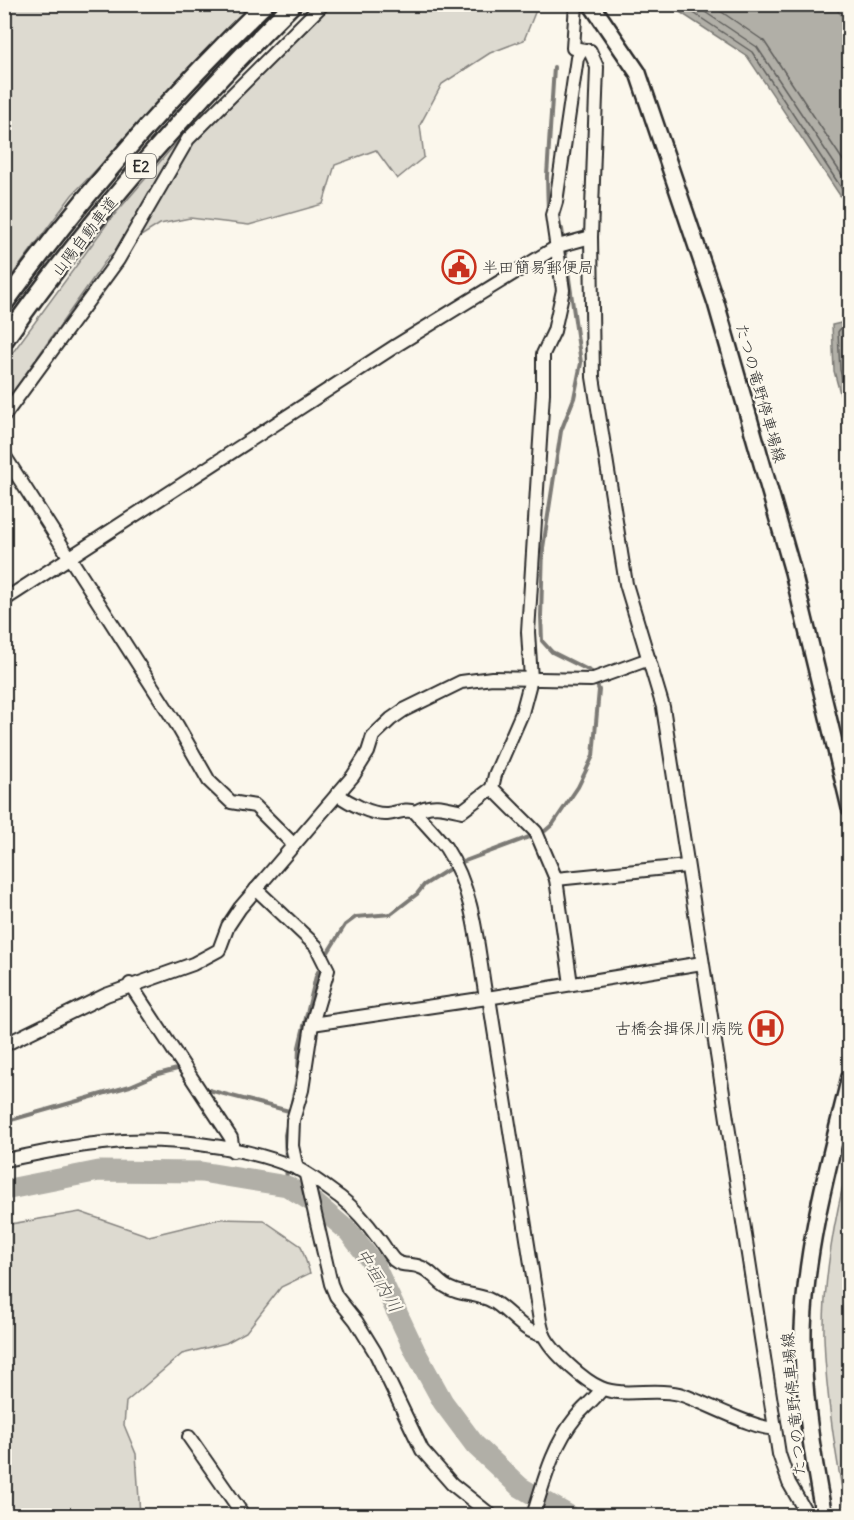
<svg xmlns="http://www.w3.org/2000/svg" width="854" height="1520" viewBox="0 0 854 1520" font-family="Delius,'Klee One',sans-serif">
  <rect width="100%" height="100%" fill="#fbf7ec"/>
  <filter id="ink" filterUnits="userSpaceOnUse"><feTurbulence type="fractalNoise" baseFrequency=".0167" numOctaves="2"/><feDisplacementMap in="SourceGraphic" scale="12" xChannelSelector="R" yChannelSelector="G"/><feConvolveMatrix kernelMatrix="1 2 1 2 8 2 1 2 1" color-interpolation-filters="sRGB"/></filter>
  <g filter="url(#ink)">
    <g fill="#dddad0" stroke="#84827e" stroke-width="1.5">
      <path d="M 5,5 L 254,5 L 72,195 L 5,285 Z"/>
      <path d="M 316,5 L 538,5 L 524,40 L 490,53 L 442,84 L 420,125 L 424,157 L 397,179 L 376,150 L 335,165 L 323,204 L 249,225 L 190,218 L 160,224 L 109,256 L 12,393 L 5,397 L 5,363 L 109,221 L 183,135 Z"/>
      <path d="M 849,1160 L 850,1515 L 847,1516 C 836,1457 826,1397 824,1337 C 823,1278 835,1217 849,1160 Z"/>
      <path d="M 80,1212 L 149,1236 L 219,1219 L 263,1220 L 301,1246 L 310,1273 L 281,1287 L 246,1332 L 226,1343 L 182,1354 L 126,1402 L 124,1425 L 136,1454 L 140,1515 L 5,1515 L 5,1225 Z"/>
    </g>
    <g fill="#b1afa7" stroke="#7b7a75" stroke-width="1.5">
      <path d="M 669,5 L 833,5 L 849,24 L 849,209 L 747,56 Z"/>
      <path d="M 849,321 L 850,321 L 849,427 L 834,371 L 832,325 Z"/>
    </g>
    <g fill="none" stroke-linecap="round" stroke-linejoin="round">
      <g stroke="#61605d" stroke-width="1.5">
        <path d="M 680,4 L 752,52 L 850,201"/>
        <path d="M 693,4 L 757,47 L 850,187"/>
        <path d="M 710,4 L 764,41 L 850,171"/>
        <path d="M 850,327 L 840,329 L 838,332 L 840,370 L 850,404"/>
      </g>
      <g stroke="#7b7a75" stroke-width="4">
        <path d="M 548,213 L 547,176 L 554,67"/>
        <path d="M 325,957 L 345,925 L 356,917 L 391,914 L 417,894 L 424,885 L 457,864 L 545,831 L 553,824 L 578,787 L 593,756 L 599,690 L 592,672 L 552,652 L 542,641 L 541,616 L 543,548 L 561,431 L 574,398 L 581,363 L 562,229 L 556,227"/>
        <path d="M 203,1087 L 205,1089 L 289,1111"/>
        <path d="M 4,1122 L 130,1086 L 158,1074 L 181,1068"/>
        <path d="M 287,1186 L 285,1135 L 298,1074 L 299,1047 L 316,976 L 322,964"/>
      </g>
      <path stroke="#b1afa7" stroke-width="21" d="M 4,1190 L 99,1171 L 201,1172 L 287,1186 L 316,1204 L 349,1232 L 375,1266 L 415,1351 L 443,1402 L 475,1445 L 520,1487 L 570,1516"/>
      <defs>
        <g id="minor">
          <path d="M 576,4 L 573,48 L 590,51 L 597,67 L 591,237 L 593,377 L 626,584 L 663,707 L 779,1454 L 789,1483 L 808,1516"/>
          <path d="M 581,50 L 577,58 L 556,202 L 552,215 L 563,290 L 554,331 L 543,354 L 543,393 L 528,632 L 531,679 L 522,713 L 495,775 L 492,788 L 536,832 L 556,879 L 686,866"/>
          <path d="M 4,416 L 118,260 L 188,139 L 323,4"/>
          <path d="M 4,455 L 177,725 L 209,781 L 231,802 L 255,806 L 293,844"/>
          <path d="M 4,600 L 397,345 L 558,246 L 591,237"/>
          <path d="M 337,794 C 349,803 372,815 387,814 C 398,813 405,808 415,812 C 425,824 437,835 446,848 C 474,891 477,943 485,992 L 490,1004 L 540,1321 C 541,1326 542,1331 544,1335 C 551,1351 584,1381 601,1388 C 625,1398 654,1387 679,1394 C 701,1400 757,1431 775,1428"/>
          <path d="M 415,812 C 431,802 446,807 462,811 L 492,788"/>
          <path d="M 556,879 L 571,984"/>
          <path d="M 256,889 L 316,946 L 328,970 L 312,1024 L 302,1090 L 293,1120 L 292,1146 L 297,1169"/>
          <path d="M 130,984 L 231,1138 L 233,1151"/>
          <path d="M 312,1024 L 487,998 L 702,963"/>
          <path d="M 4,1045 L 106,995 L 193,964 L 219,950 L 228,926 L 240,908 L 353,776 L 368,752 L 373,736 L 391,719 L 404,710 L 461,682 L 492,678 L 591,680 L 649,659"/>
          <path d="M 4,1160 C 37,1154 70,1146 103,1143 C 162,1136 241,1145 296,1168 C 311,1175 327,1188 341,1198 C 355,1209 368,1224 378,1238 C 384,1245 388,1254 394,1260 C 402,1267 411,1263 420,1267 C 430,1270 436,1280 445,1286 C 458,1295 473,1293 488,1299 C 508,1307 521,1333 544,1335"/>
          <path d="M 306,1175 L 331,1284 L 336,1296 L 356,1321 L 375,1352 L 422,1450 L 452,1484 L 492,1516"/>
          <path d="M 189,1437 L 244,1516"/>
          <path d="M 533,1516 C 544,1481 553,1445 576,1417 C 584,1407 595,1399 602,1389"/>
        </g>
        <g id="major">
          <path d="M 591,4 L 638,73 L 716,303 L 793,572 L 850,808"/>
          <path d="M 824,1516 C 812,1455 802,1391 803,1329 C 806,1243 830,1160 850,1077"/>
        </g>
        <g id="highway">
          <path d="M 4,304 C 82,196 169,97 265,4"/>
          <path d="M 4,341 C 89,219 187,109 293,4"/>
        </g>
      </defs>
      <use href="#minor" stroke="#2b2b2b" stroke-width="16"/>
      <use href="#major" stroke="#2b2b2b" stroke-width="20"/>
      <use href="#highway" stroke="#2b2b2b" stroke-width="21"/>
      <use href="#minor" stroke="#fbf7ec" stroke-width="12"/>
      <use href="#major" stroke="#fbf7ec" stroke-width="15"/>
      <use href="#highway" stroke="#fbf7ec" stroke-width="16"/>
    </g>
  </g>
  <defs>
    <symbol id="civic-ring" viewBox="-11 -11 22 22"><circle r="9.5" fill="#fbf7ec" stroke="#c8321e" stroke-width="1.5"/><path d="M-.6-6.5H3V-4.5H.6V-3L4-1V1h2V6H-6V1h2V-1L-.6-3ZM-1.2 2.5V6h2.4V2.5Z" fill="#c8321e"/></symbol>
    <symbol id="hospital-ring" viewBox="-11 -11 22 22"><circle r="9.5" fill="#fbf7ec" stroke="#c8321e" stroke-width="1.5"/><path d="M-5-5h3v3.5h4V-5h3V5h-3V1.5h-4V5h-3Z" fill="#c8321e"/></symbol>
  </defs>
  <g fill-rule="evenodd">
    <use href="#civic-ring" x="440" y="248" width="38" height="38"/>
    <use href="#hospital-ring" x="747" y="1009" width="38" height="38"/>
  </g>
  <g text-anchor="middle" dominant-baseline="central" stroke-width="4.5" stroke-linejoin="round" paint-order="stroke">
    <rect fill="#fbf7ec" stroke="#696865" stroke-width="1.5" x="126" y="154" width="30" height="24" rx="4.5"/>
    <g font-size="15" font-weight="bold" fill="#2b2b2b">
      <text x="141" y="166">E2</text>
    </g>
    <g font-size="16" fill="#2b2b2b" stroke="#fbf7ec">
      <text transform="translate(84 236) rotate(-52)">山陽自動車道</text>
      <text transform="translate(761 393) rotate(74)">たつの竜野停車場線</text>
      <text transform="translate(793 1404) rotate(-95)">たつの竜野停車場線</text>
    </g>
    <g font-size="16" fill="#2b2b2b" stroke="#fbf7ec" text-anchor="start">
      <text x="482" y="267">半田簡易郵便局</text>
      <text x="743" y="1028" text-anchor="end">古橋会揖保川病院</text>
    </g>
    <g font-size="18" font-style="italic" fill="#5a5956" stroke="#fbf7ec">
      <text transform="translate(379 1280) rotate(59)">中垣内川</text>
    </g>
  </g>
  <rect width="854" height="1520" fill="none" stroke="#fbf7ec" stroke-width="24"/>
  <rect x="12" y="12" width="830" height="1496" fill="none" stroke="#2b2b2b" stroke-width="2" filter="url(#ink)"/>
</svg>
